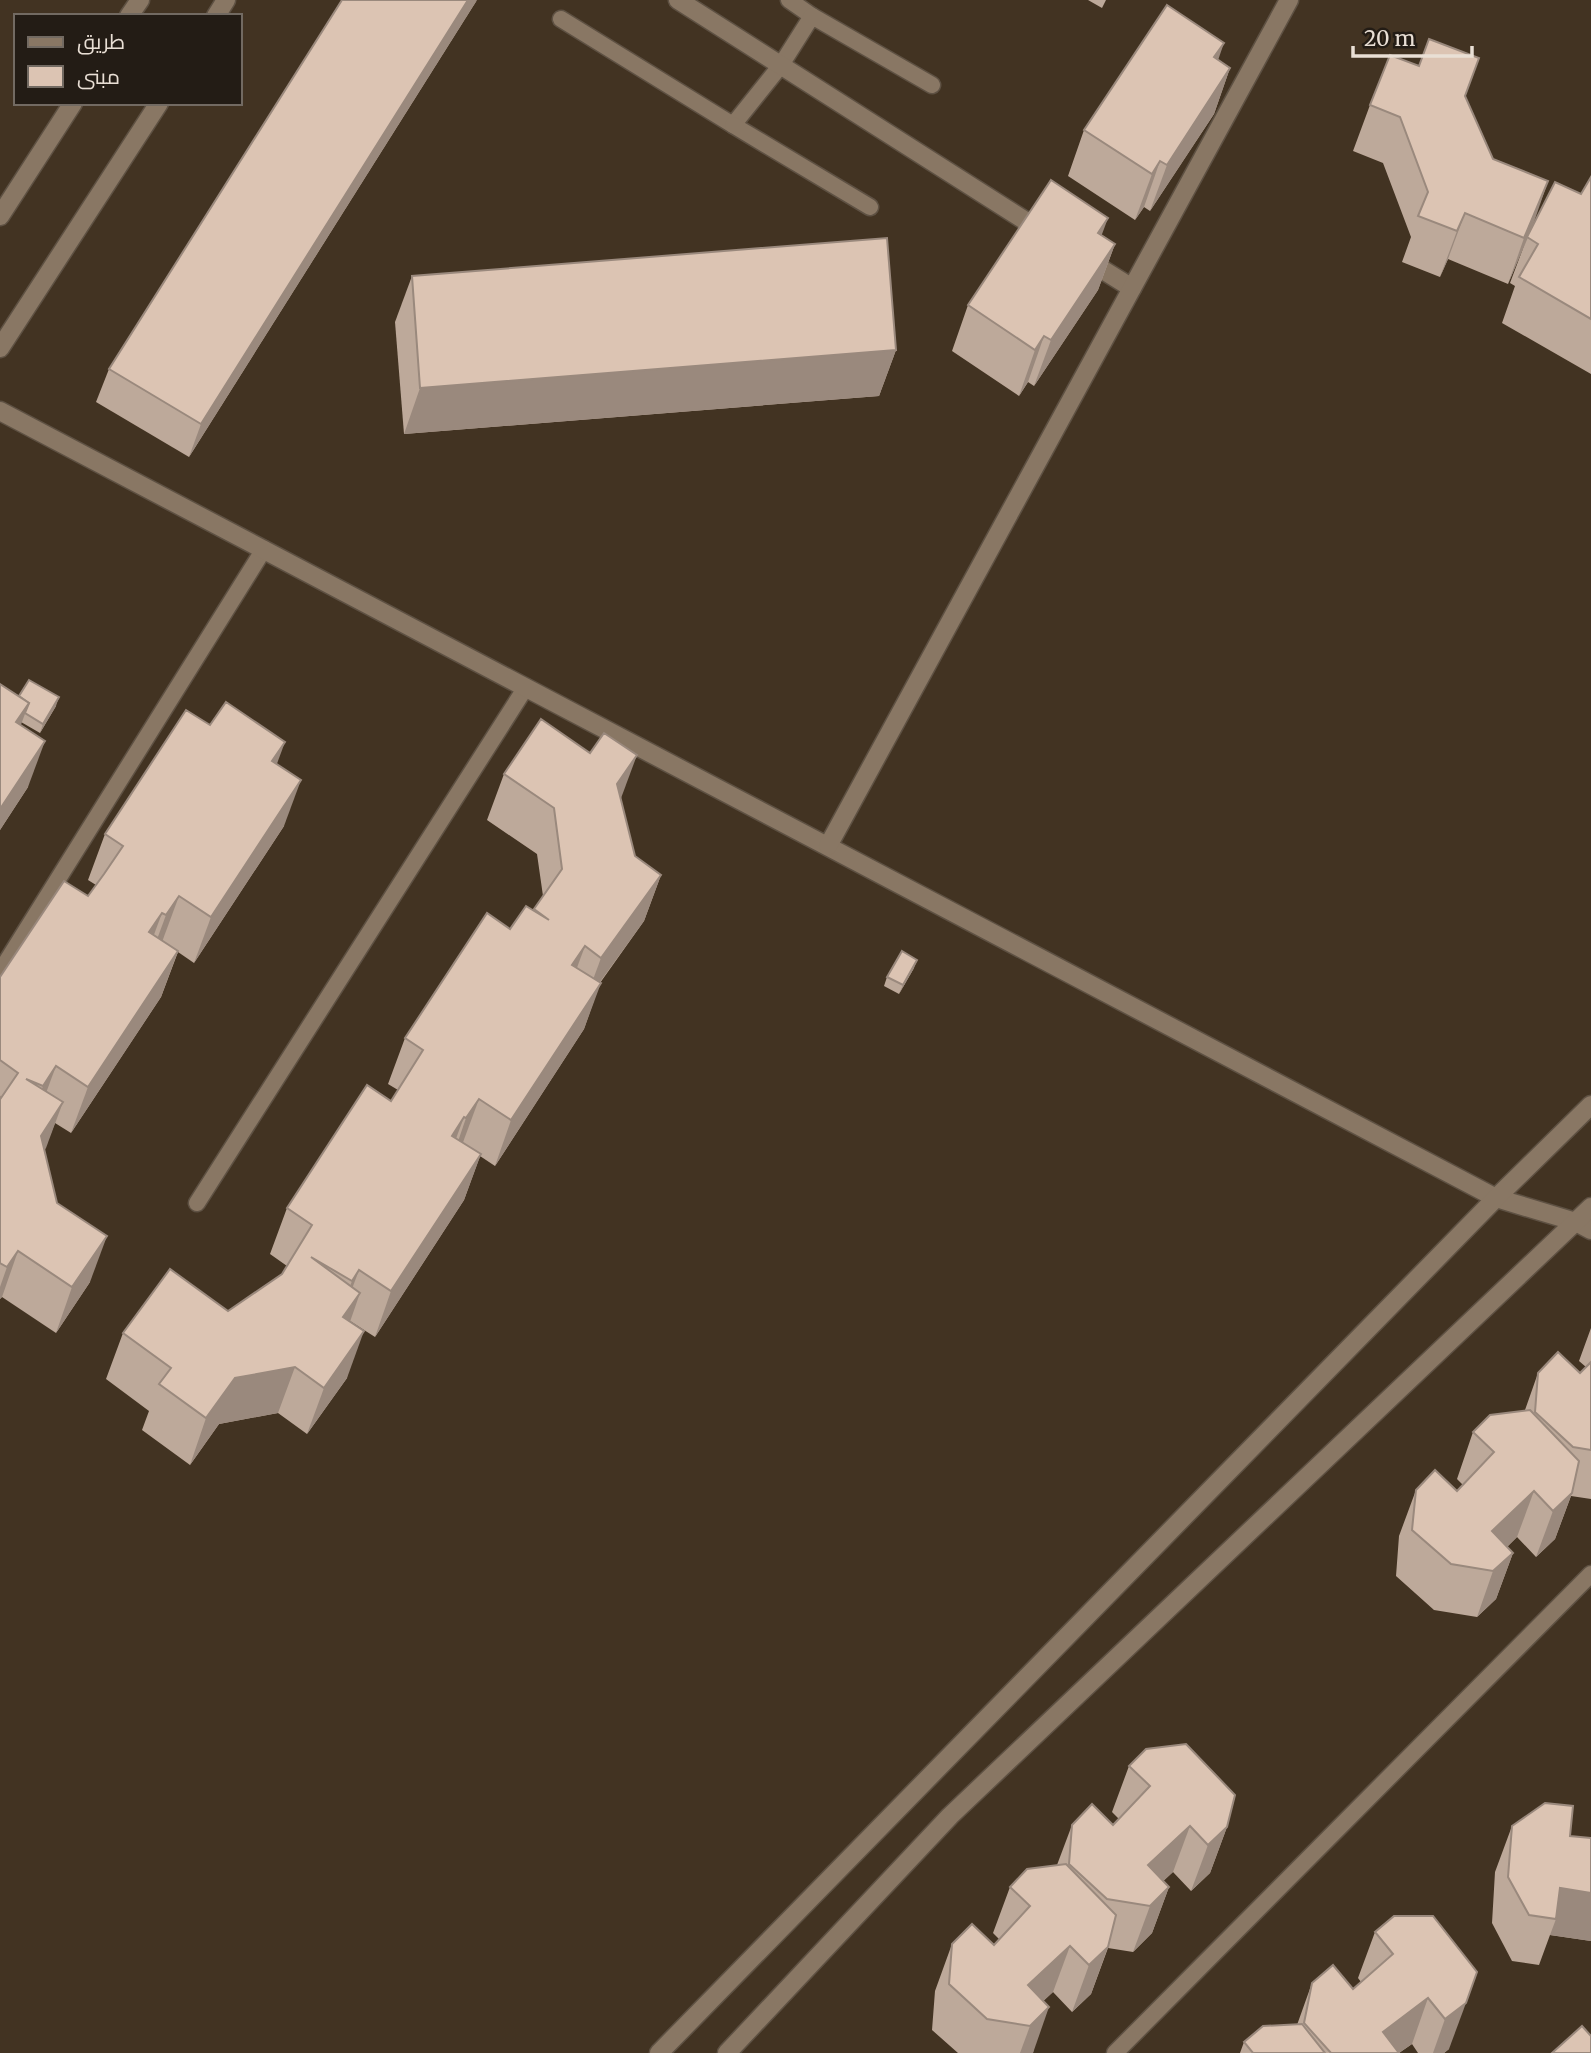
<svg xmlns="http://www.w3.org/2000/svg" width="1591" height="2053" viewBox="0 0 1591 2053" font-family="Merriweather,Cairo,serif">
  <rect width="100%" height="100%" fill="#423322"/>
  <g fill="none" stroke-linecap="round" stroke-linejoin="round">
    <defs>
      <g id="lane">
        <path d="M 789,0 L 812,16"/>
        <path d="M 561,19 L 733,125 L 781,65 L 812,16 L 932,85"/>
        <path d="M 733,125 L 870,207"/>
        <path d="M 0,972 L 264,549"/>
        <path d="M 197,1203 L 526,687"/>
        <path d="M 1115,2053 L 1591,1574"/>
      </g>
      <g id="street">
        <path d="M 678,0 L 1043,232"/>
        <path d="M 129,16 L 140,0"/>
        <path d="M 216,16 L 226,0"/>
        <path d="M 0,216 L 73,103"/>
        <path d="M 1084,258 L 1132,288"/>
        <path d="M 0,348 L 159,103"/>
        <path d="M 0,411 L 1496,1198 L 1576,1222 L 1591,1230"/>
        <path d="M 828,846 L 1289,0"/>
        <path d="M 659,2053 L 1496,1198 L 1591,1105"/>
        <path d="M 727,2053 L 950,1816 L 1591,1207"/>
      </g>
    </defs>
    <use href="#lane" stroke="#5e5143" stroke-width="19"/>
    <use href="#street" stroke="#5e5143" stroke-width="21"/>
    <use href="#lane" stroke="#897764" stroke-width="16"/>
    <use href="#street" stroke="#897764" stroke-width="18"/>
  </g>
  <g fill="#bda99a">
    <path d="M 477,0 L 189,457 L 96,402 L 109,369 Z"/>
    <path d="M 1088,0 L 1106,0 L 1102,8 Z"/>
    <path d="M 1218,60 L 1230,68 L 1214,114 L 1150,211 L 1144,207 L 1135,220 L 1068,176 L 1084,130 Z"/>
    <path d="M 1465,97 L 1493,159 L 1529,233 L 1581,194 L 1591,177 L 1591,374 L 1502,323 L 1515,286 L 1510,283 L 1525,243 L 1508,284 L 1448,259 L 1440,277 L 1402,262 L 1411,237 L 1383,163 L 1353,151 L 1370,105 Z"/>
    <path d="M 1102,235 L 1115,244 L 1098,290 L 1034,386 L 1028,382 L 1019,396 L 952,351 L 968,305 Z"/>
    <path d="M 412,276 L 896,350 L 879,396 L 404,434 L 395,322 Z"/>
    <path d="M 0,684 L 19,696 L 56,706 L 40,733 L 21,722 L 20,725 L 28,787 L 0,830 Z"/>
    <path d="M 210,725 L 277,764 L 284,826 L 194,963 L 178,952 L 161,997 L 71,1133 L 55,1123 L 44,1150 L 57,1203 L 90,1282 L 56,1333 L 2,1297 L 0,1299 L 0,977 L 88,896 L 96,885 L 88,880 L 105,834 Z"/>
    <path d="M 504,774 L 621,799 L 635,856 L 661,875 L 644,921 L 600,983 L 584,1029 L 495,1166 L 480,1156 L 464,1200 L 375,1337 L 350,1321 L 347,1378 L 307,1434 L 278,1413 L 219,1424 L 190,1465 L 142,1430 L 149,1411 L 106,1379 L 123,1333 L 228,1311 L 282,1274 L 287,1266 L 270,1254 L 287,1208 L 391,1101 L 398,1090 L 388,1084 L 405,1038 L 510,929 L 533,911 L 543,896 L 537,854 L 487,820 Z"/>
    <path d="M 914,968 L 899,994 L 884,986 L 887,977 Z"/>
    <path d="M 1591,1328 L 1591,1499 L 1571,1496 L 1555,1539 L 1536,1557 L 1517,1537 L 1507,1547 L 1513,1553 L 1496,1599 L 1477,1617 L 1434,1610 L 1396,1576 L 1399,1536 L 1416,1490 L 1457,1491 L 1463,1485 L 1457,1479 L 1473,1432 L 1525,1410 L 1538,1373 L 1580,1373 L 1586,1367 L 1579,1361 Z"/>
    <path d="M 1129,1766 L 1227,1827 L 1210,1873 L 1191,1891 L 1173,1872 L 1163,1881 L 1169,1887 L 1152,1933 L 1133,1952 L 1108,1948 L 1091,1994 L 1072,2012 L 1053,1992 L 1043,2001 L 1033,2053 L 958,2053 L 932,2030 L 935,1991 L 952,1944 L 994,1945 L 999,1939 L 993,1933 L 1010,1887 L 1057,1865 L 1072,1825 L 1113,1825 L 1119,1819 L 1112,1812 Z"/>
    <path d="M 1512,1826 L 1570,1836 L 1591,1838 L 1591,1941 L 1550,1935 L 1539,1965 L 1512,1961 L 1492,1923 L 1495,1872 Z"/>
    <path d="M 1433,1916 L 1449,2049 L 1444,2053 L 1418,2053 L 1412,2044 L 1399,2053 L 1240,2053 L 1244,2042 L 1297,2025 L 1312,1983 L 1353,1989 L 1361,1982 L 1358,1978 L 1375,1932 Z"/>
  </g>
  <g fill="#9a897d">
    <path d="M 468,0 L 477,0 L 189,457 L 201,424 Z"/>
    <path d="M 1224,43 L 1208,89 L 1214,57 Z"/>
    <path d="M 1230,68 L 1214,114 L 1150,211 L 1167,165 Z"/>
    <path d="M 1160,161 L 1144,207 L 1135,220 L 1152,174 Z"/>
    <path d="M 1548,181 L 1532,228 L 1508,284 L 1524,238 Z"/>
    <path d="M 1465,213 L 1448,259 L 1440,277 L 1457,231 Z"/>
    <path d="M 1108,218 L 1091,264 L 1098,233 Z"/>
    <path d="M 1115,244 L 1098,290 L 1034,386 L 1051,340 Z"/>
    <path d="M 1044,336 L 1028,382 L 1019,396 L 1035,350 Z"/>
    <path d="M 896,350 L 879,396 L 404,434 L 420,388 Z"/>
    <path d="M 59,697 L 56,706 L 40,733 L 43,724 Z"/>
    <path d="M 29,703 L 12,749 L 16,722 Z"/>
    <path d="M 45,741 L 28,787 L 0,830 L 0,809 Z"/>
    <path d="M 285,742 L 268,788 L 272,761 Z"/>
    <path d="M 637,755 L 620,801 L 617,784 Z"/>
    <path d="M 301,780 L 284,826 L 194,963 L 211,917 Z"/>
    <path d="M 661,875 L 644,921 L 584,1004 L 601,958 Z"/>
    <path d="M 179,896 L 162,942 L 149,961 L 166,915 Z"/>
    <path d="M 162,913 L 145,959 L 149,932 Z"/>
    <path d="M 585,946 L 568,992 L 572,965 Z"/>
    <path d="M 178,951 L 161,997 L 71,1133 L 88,1087 Z"/>
    <path d="M 917,960 L 914,968 L 899,994 L 903,985 Z"/>
    <path d="M 601,983 L 584,1029 L 495,1166 L 511,1120 Z"/>
    <path d="M 56,1066 L 39,1112 L 26,1132 L 43,1086 Z"/>
    <path d="M 479,1099 L 462,1145 L 450,1165 L 466,1118 Z"/>
    <path d="M 63,1102 L 46,1148 L 24,1182 L 41,1136 Z"/>
    <path d="M 464,1117 L 447,1163 L 452,1136 Z"/>
    <path d="M 481,1154 L 464,1200 L 375,1337 L 391,1291 Z"/>
    <path d="M 107,1236 L 90,1282 L 56,1333 L 72,1287 Z"/>
    <path d="M 18,1251 L 2,1297 L 0,1299 L 0,1287 L 7,1267 Z"/>
    <path d="M 359,1270 L 342,1316 L 335,1327 L 352,1281 Z"/>
    <path d="M 360,1293 L 344,1339 L 343,1317 Z"/>
    <path d="M 364,1331 L 347,1378 L 307,1434 L 324,1388 Z"/>
    <path d="M 295,1367 L 278,1413 L 219,1424 L 190,1465 L 206,1418 L 235,1378 Z"/>
    <path d="M 1534,1491 L 1517,1537 L 1483,1570 L 1492,1531 Z"/>
    <path d="M 1572,1493 L 1555,1539 L 1536,1557 L 1553,1511 Z"/>
    <path d="M 1513,1553 L 1496,1599 L 1477,1617 L 1493,1571 Z"/>
    <path d="M 1190,1826 L 1173,1872 L 1139,1904 L 1148,1865 Z"/>
    <path d="M 1227,1827 L 1210,1873 L 1191,1891 L 1208,1845 Z"/>
    <path d="M 1169,1887 L 1152,1933 L 1133,1952 L 1150,1906 Z"/>
    <path d="M 1560,1888 L 1591,1893 L 1591,1941 L 1550,1935 L 1556,1919 Z"/>
    <path d="M 1070,1946 L 1053,1992 L 1019,2024 L 1028,1985 Z"/>
    <path d="M 1108,1947 L 1091,1994 L 1072,2012 L 1089,1965 Z"/>
    <path d="M 1428,1998 L 1412,2044 L 1399,2053 L 1375,2053 L 1383,2032 Z"/>
    <path d="M 1466,2003 L 1449,2049 L 1444,2053 L 1433,2053 L 1445,2019 Z"/>
    <path d="M 1049,2007 L 1033,2053 L 1020,2053 L 1030,2026 Z"/>
  </g>
  <g fill="#dcc4b3" stroke="#9a897d" stroke-width="2">
    <path d="M 342,0 L 468,0 L 201,424 L 109,369 Z"/>
    <path d="M 1167,5 L 1224,43 L 1214,57 L 1230,68 L 1167,165 L 1160,161 L 1152,174 L 1084,130 Z"/>
    <path d="M 1429,39 L 1479,58 L 1465,96 L 1493,159 L 1548,181 L 1524,238 L 1465,213 L 1457,231 L 1418,216 L 1428,192 L 1400,117 L 1370,105 L 1390,55 L 1419,66 Z"/>
    <path d="M 1591,177 L 1591,319 L 1519,277 L 1538,244 L 1527,237 L 1555,182 L 1581,194 Z"/>
    <path d="M 1051,180 L 1108,218 L 1098,233 L 1115,244 L 1051,340 L 1044,336 L 1035,350 L 968,305 Z"/>
    <path d="M 887,238 L 896,350 L 420,388 L 412,276 Z"/>
    <path d="M 29,680 L 59,697 L 43,724 L 25,713 L 29,703 L 19,696 Z"/>
    <path d="M 0,684 L 29,703 L 16,722 L 45,741 L 0,809 Z"/>
    <path d="M 226,702 L 285,742 L 272,761 L 301,780 L 211,917 L 179,896 L 166,915 L 162,913 L 149,932 L 178,951 L 88,1087 L 56,1066 L 43,1086 L 26,1079 L 63,1102 L 41,1136 L 57,1203 L 107,1236 L 72,1287 L 18,1251 L 7,1267 L 0,1263 L 0,1097 L 1,1098 L 18,1073 L 0,1060 L 0,977 L 64,881 L 88,896 L 104,874 L 123,846 L 105,834 L 186,710 L 210,725 Z"/>
    <path d="M 541,719 L 590,753 L 604,733 L 637,755 L 617,784 L 635,856 L 661,875 L 601,958 L 585,946 L 572,965 L 601,983 L 511,1120 L 479,1099 L 466,1118 L 464,1117 L 452,1136 L 481,1154 L 391,1291 L 359,1270 L 352,1281 L 311,1257 L 360,1293 L 343,1317 L 364,1331 L 324,1388 L 295,1367 L 235,1378 L 206,1418 L 159,1384 L 171,1368 L 123,1333 L 170,1269 L 228,1311 L 282,1274 L 312,1225 L 287,1208 L 367,1085 L 391,1101 L 423,1050 L 405,1038 L 487,913 L 510,929 L 526,906 L 549,920 L 534,909 L 562,869 L 554,808 L 504,774 Z"/>
    <path d="M 902,951 L 917,960 L 903,985 L 887,977 Z"/>
    <path d="M 1558,1352 L 1580,1373 L 1591,1362 L 1591,1450 L 1573,1447 L 1535,1412 L 1538,1373 Z"/>
    <path d="M 1530,1410 L 1579,1461 L 1572,1493 L 1553,1511 L 1534,1491 L 1492,1531 L 1513,1553 L 1493,1571 L 1451,1564 L 1412,1530 L 1416,1490 L 1435,1470 L 1457,1491 L 1494,1452 L 1473,1432 L 1490,1415 Z"/>
    <path d="M 1186,1744 L 1235,1795 L 1227,1827 L 1208,1845 L 1190,1826 L 1148,1865 L 1169,1887 L 1150,1906 L 1107,1899 L 1069,1864 L 1072,1825 L 1092,1804 L 1113,1825 L 1150,1786 L 1129,1766 L 1146,1749 Z"/>
    <path d="M 1545,1803 L 1573,1806 L 1570,1836 L 1591,1838 L 1591,1893 L 1560,1888 L 1556,1919 L 1529,1915 L 1508,1877 L 1512,1826 Z"/>
    <path d="M 1066,1864 L 1116,1915 L 1108,1947 L 1089,1965 L 1070,1946 L 1028,1985 L 1049,2007 L 1030,2026 L 987,2019 L 949,1984 L 952,1944 L 972,1924 L 994,1945 L 1030,1906 L 1010,1887 L 1027,1869 Z"/>
    <path d="M 1394,1916 L 1433,1916 L 1477,1972 L 1466,2003 L 1445,2019 L 1428,1998 L 1383,2032 L 1399,2053 L 1331,2053 L 1304,2023 L 1312,1983 L 1333,1965 L 1353,1989 L 1393,1954 L 1375,1932 Z"/>
    <path d="M 1302,2024 L 1325,2053 L 1253,2053 L 1244,2042 L 1263,2026 Z"/>
    <path d="M 1582,2026 L 1591,2036 L 1591,2053 L 1552,2053 Z"/>
  </g>
  <rect x="14" y="14" width="228" height="91" fill="#231c15" stroke="#726a62" stroke-width="2"/>
  <rect x="28" y="37" width="35" height="10" fill="#897764" stroke="#726a62" stroke-width="2"/>
  <text x="77" y="49" font-size="21" fill="#e9dfd5">طريق</text>
  <rect x="28" y="66" width="35" height="21" fill="#dcc4b3" stroke="#726a62" stroke-width="2"/>
  <text x="77" y="84" font-size="21" fill="#e9dfd5">مبنى</text>
  <path d="M1353 46v10h119v-10" fill="none" stroke="#e9dfd5" stroke-width="3.5"/>
  <text x="1364" y="46" font-size="21" fill="#e9dfd5" stroke="#231c15" stroke-width="5" paint-order="stroke">20 m</text>
</svg>
